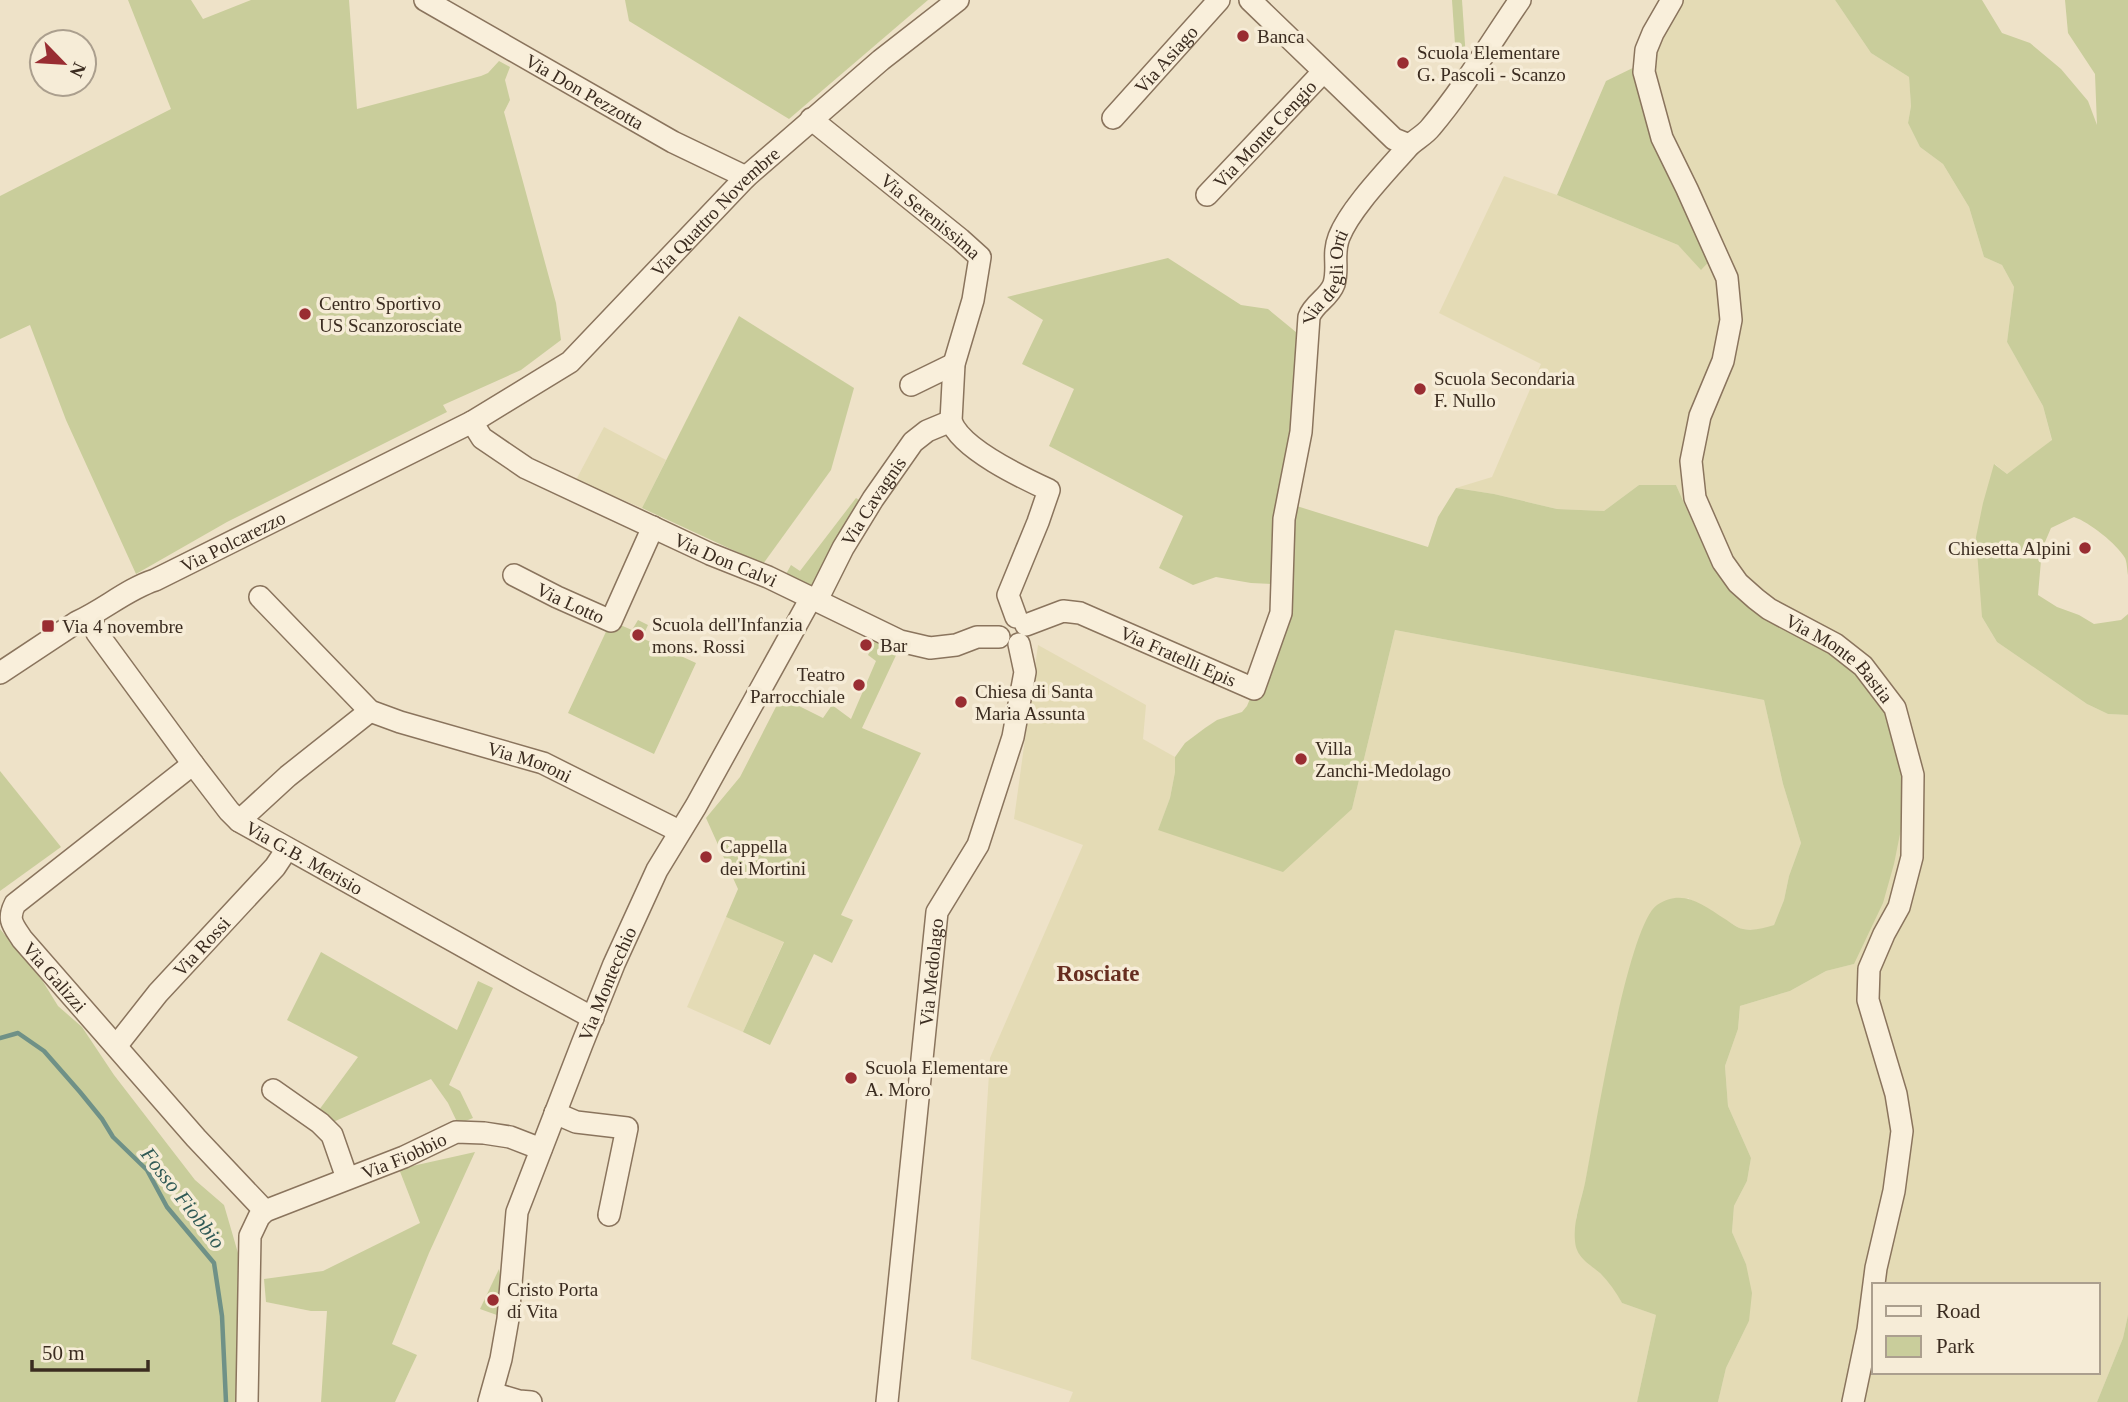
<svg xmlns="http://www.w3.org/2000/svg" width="2128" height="1402" viewBox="0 0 2128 1402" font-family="'Times New Roman',serif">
  <rect width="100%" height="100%" fill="#eee2c8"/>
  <g fill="#e4dbb5" fill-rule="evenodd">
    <path d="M 1677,0 L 1835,0 L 1871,53 L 1909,77 L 1911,106 L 1908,123 L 1920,147 L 1943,164 L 1969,207 L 1984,257 L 2002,265 L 2014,287 L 2007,342 L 2043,406 L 2052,441 L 2007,474 L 1995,464 L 1982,617 L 1997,642 L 2087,704 L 2108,714 L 2128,715 L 2128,1315 L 2123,1338 L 2097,1402 L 1718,1402 L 1726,1368 L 1749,1321 L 1746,1264 L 1732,1232 L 1734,1206 L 1747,1181 L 1751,1158 L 1728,1106 L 1725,1066 L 1738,1029 L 1740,1006 L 1790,991 L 1826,971 L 1854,964 L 1758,605 L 1734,595 L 1710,561 L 1676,485 L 1639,485 L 1604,511 L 1557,509 L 1494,494 L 1456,488 L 1492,477 L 1541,364 L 1439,313 L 1504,176 L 1557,195 L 1678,245 L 1701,269 L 1697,197 L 1643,63 ZM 1874,1285 L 2098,1285 L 2098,1372 L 1874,1372 Z"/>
    <path d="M 604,427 L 666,460 L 642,508 L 576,480 Z"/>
    <path d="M 1395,630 L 1764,700 L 1783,784 L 1801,843 L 1789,876 L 1784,900 L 1774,925 L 1761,930 L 1741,929 L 1688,898 L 1635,951 L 1616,1021 L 1585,1184 L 1576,1218 L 1600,1273 L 1614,1288 L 1622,1303 L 1656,1315 L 1637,1402 L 1069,1402 L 1073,1392 L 971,1359 L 990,1058 L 1083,845 L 1014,819 L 1038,645 L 1146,705 L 1143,739 L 1175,757 L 1175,772 L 1170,798 L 1158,830 L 1352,809 Z"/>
    <path d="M 726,917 L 784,941 L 743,1032 L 687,1007 Z"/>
  </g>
  <g fill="#c9cd9b">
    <path d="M 128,0 L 191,0 L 203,19 L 251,0 L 349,0 L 357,109 L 481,76 L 488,73 L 499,61 L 510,67 L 505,80 L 510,100 L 504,112 L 556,303 L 561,340 L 521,370 L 443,405 L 447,412 L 227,522 L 136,574 L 66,420 L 30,325 L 0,339 L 0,196 L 171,109 Z"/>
    <path d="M 625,0 L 928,0 L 789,119 L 629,21 Z"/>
    <path d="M 1452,0 L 1462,0 L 1466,59 L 1456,59 Z"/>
    <path d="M 1835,0 L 1982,0 L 2002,33 L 2030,43 L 2061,69 L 2088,101 L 2097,125 L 2095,74 L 2068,33 L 2065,0 L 2128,0 L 2128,575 C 2127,570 2127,562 2125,558 C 2117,544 2089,522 2074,517 L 2051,528 L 2042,549 L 2038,595 L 2057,607 L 2079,615 L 2094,624 L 2121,620 L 2128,614 L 2128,715 L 2108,714 L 2087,704 L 1997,642 L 1982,617 L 1976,537 L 1983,503 L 1994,464 L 2007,474 L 2052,440 L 2043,406 L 2007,342 L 2014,287 L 2002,265 L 1984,257 L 1969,207 L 1943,164 L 1920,147 L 1908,123 L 1911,106 L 1909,77 L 1871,53 Z"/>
    <path d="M 1643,63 L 1670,137 L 1722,248 L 1701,270 L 1678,245 L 1557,195 L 1606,81 Z"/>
    <path d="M 1168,258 L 1241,305 L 1268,309 L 1302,337 L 1275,584 L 1251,583 L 1216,577 L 1193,585 L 1159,568 L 1183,516 L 1049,446 L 1074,389 L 1022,364 L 1043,320 L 1007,297 Z"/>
    <path d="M 739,316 L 854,388 L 831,470 L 763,564 L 642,508 Z"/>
    <path d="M 1639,485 L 1676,485 L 1710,561 L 1734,595 L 1795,625 L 1849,667 L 1877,694 L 1901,735 L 1906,804 L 1894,864 L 1883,903 L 1854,964 L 1826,971 L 1790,991 L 1740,1006 L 1738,1029 L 1725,1066 L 1728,1106 L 1751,1158 L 1747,1181 L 1734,1206 L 1732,1232 L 1746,1264 L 1752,1293 L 1749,1321 L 1726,1368 L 1718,1402 L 1637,1402 L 1656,1315 L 1622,1303 C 1616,1292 1609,1282 1600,1273 C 1588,1263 1576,1257 1575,1241 C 1573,1221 1581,1202 1585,1183 C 1594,1138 1627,926 1657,905 C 1682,888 1702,904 1725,919 C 1730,922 1737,928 1743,929 C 1754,931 1764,928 1774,925 L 1784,900 L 1789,876 L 1801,843 L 1783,784 L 1764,700 L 1395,630 L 1352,809 L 1283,872 L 1158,830 L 1170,798 L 1175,772 L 1175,757 L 1185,743 L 1205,728 L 1217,720 L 1242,712 L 1247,706 L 1254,689 L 1266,658 L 1287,503 L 1428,547 L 1438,517 L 1456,488 L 1494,494 L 1557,509 L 1604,511 Z"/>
    <path d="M 856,498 L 865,504 L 816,590 L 785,576 L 791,565 L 800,571 Z"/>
    <path d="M 638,620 L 648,625 L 642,638 L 696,663 L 654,754 L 568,713 L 611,621 L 632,630 Z"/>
    <path d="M 875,641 L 898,651 L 862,728 L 921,753 L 841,915 L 853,920 L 832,963 L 814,954 L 770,1045 L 743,1032 L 784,942 L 726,917 L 738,889 L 706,818 L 740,777 L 781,697 L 823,718 L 832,705 L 851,719 L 876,661 L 868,655 Z"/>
    <path d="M 0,771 L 61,847 L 0,891 Z"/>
    <path d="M 0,929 L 42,980 L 58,1006 L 82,1027 L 114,1075 L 195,1180 L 224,1205 L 238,1253 L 237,1402 L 0,1402 Z"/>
    <path d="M 321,952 L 457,1030 L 478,981 L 493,988 L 449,1085 L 460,1091 L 473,1118 L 458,1124 L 448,1103 L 431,1079 L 333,1122 L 319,1110 L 358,1057 L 287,1020 Z"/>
    <path d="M 475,1152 L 429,1253 L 392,1344 L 417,1355 L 395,1402 L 321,1402 L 327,1311 L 311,1311 L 266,1302 L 264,1279 L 323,1271 L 420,1223 L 399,1169 Z"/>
    <path d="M 499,1269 L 508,1319 L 480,1309 Z"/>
    <path d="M 2128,1315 L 2128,1402 L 2097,1402 L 2123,1338 Z"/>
  </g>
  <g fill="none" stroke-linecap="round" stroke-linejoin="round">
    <path stroke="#6f9187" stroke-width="4.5" d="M 0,1038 L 18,1033 L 44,1051 L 80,1092 L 102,1119 L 113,1137 L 147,1170 L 167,1207 L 214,1263 L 222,1316 L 226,1402"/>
    <defs>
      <g id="minor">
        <path id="s1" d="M 425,0 L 673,142 L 746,177"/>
        <path d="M 1250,0 L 1394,139 L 1409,145"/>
        <path id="s2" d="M 1672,0 L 1653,33 L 1646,50 L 1644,72 L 1662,138 L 1687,189 L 1727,278 L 1731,320 L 1723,361 L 1700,416 L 1691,461 L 1695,498 L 1723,562 L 1738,583 L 1756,599 L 1769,609 L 1835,644 L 1863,666 L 1895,708 L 1913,775 L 1912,857 L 1899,907 L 1884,934 L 1869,969 L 1868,1000 L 1896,1094 L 1902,1131 L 1894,1191 L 1876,1268 L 1868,1330 L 1853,1402"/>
        <path id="s3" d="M 1113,118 L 1219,0"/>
        <path id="s4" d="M 811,119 L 960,239 L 980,257 L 973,300 L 954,364 L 951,421 C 961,449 1023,478 1049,490 L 1038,522 L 1008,595 L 1016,617"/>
        <path id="s5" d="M 1207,195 L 1323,72"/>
        <path d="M 911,385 L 954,364"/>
        <path id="s6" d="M 472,422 L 482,438 L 526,468 L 710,554 L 768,577 L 900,641 L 930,648 L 956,645 L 977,637 L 999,637"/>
        <path id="s7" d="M 514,575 L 557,597 L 611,621 L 653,527"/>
        <path id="s8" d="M 260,597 L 370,711 L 400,722 L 543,763 L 679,831"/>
        <path id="s9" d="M 817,600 L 843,548 L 873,499 L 913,442 L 927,431 L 951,421"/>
        <path id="s10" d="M 90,616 L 97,633 L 193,764 L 229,811 L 239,821 L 527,982 L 593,1018"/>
        <path id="s11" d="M 1026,625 L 1063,611 L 1080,613 L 1254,689 L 1281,613 L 1284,519 L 1301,432 L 1309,317 C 1314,303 1329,298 1334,284 C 1339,267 1332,255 1339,237 C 1350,209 1386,172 1407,148 C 1414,140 1424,136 1431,127 C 1464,88 1491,42 1520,0"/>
        <path id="s12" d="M 0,673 L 77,622 C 104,610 127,589 155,580 L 472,422 L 570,362 L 746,177 L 881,60 L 958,0"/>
        <path id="s13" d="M 193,764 L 15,904 C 7,920 13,925 22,939 L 196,1138 L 265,1211"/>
        <path d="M 239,821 L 288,776 L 370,711"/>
        <path id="s14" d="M 117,1045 L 158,993 L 275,867 L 287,849"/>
        <path d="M 273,1090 L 320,1123 L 332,1135 L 347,1178"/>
        <path d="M 555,1113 L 576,1122 L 627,1128 L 609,1215"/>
        <path d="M 492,1393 L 519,1401 L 531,1402"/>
        <path id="s15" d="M 247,1402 L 250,1236 L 259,1217 L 265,1211 L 404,1157 L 456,1132 L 484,1133 L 510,1137 L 541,1149"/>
        <path id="s16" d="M 489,1402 L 501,1359 L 508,1319 L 517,1212 L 582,1044 L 614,964 L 657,870 L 696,806 L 811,598"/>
        <path id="s17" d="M 887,1402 L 937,912 L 978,845 L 1013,737 L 1025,672 L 1019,644"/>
      </g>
    </defs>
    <use href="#minor" stroke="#8a745d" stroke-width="24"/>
    <use href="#minor" stroke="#f9efdb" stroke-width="21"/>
  </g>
  <g fill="#992d32" stroke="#f6ecd7" stroke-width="2.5">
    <circle cx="1243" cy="36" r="7"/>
    <circle cx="1403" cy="63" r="7"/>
    <circle cx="305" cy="314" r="7"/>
    <circle cx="1420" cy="389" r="7"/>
    <circle cx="2085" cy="548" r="7"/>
    <rect x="41" y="619" width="14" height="14" rx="3.5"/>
    <circle cx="638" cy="635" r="7"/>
    <circle cx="866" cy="645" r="7"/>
    <circle cx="859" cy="685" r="7"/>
    <circle cx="961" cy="702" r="7"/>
    <circle cx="1301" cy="759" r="7"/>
    <circle cx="706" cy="857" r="7"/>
    <circle cx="851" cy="1078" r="7"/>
    <circle cx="493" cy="1300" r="7"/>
  </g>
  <g text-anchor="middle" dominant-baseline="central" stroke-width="7" stroke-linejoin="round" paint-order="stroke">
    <g font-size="19" fill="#3b2c20" stroke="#f6ecd7" text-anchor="start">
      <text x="1257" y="36">Banca</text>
      <text x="1417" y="52">Scuola Elementare<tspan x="1417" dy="22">G. Pascoli - Scanzo</tspan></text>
      <text x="319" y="303">Centro Sportivo<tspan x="319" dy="22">US Scanzorosciate</tspan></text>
      <text x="1434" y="378">Scuola Secondaria<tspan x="1434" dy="22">F. Nullo</tspan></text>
      <text x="2071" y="548" text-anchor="end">Chiesetta Alpini</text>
      <text x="652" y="624">Scuola dell'Infanzia<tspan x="652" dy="22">mons. Rossi</tspan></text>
      <text x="62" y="626">Via 4 novembre</text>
      <text x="880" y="645">Bar</text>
      <text x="845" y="674" text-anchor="end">Teatro<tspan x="845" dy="22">Parrocchiale</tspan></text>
      <text x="975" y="691">Chiesa di Santa<tspan x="975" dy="22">Maria Assunta</tspan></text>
      <text x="1315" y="748">Villa<tspan x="1315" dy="22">Zanchi-Medolago</tspan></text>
      <text x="720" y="846">Cappella<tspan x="720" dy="22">dei Mortini</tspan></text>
      <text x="865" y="1067">Scuola Elementare<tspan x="865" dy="22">A. Moro</tspan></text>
      <text x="507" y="1289">Cristo Porta<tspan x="507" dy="22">di Vita</tspan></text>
    </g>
    <g font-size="19" fill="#3b2c20" stroke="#f6ecd7">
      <text stroke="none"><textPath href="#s3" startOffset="79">Via Asiago</textPath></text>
      <text stroke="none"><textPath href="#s1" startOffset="184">Via Don Pezzotta</textPath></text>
      <text stroke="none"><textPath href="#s5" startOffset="84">Via Monte Cengio</textPath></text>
      <text stroke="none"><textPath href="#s12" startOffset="859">Via Quattro Novembre</textPath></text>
      <text stroke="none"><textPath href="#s4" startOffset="154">Via Serenissima</textPath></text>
      <text stroke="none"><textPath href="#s11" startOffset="670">Via degli Orti</textPath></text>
      <text stroke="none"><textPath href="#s9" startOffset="114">Via Cavagnis</textPath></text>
      <text stroke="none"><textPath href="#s12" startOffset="268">Via Polcarezzo</textPath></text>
      <text stroke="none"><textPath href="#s6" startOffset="292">Via Don Calvi</textPath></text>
      <text stroke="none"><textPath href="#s7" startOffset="63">Via Lotto</textPath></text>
      <text stroke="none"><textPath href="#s11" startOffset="164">Via Fratelli Epis</textPath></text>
      <text stroke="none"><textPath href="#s2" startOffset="751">Via Monte Bastia</textPath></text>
      <text stroke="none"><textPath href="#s8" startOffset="326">Via Moroni</textPath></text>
      <text stroke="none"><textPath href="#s10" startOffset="329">Via G.B. Merisio</textPath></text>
      <text stroke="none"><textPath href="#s14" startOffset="130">Via Rossi</textPath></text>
      <text stroke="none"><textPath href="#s17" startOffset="432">Via Medolago</textPath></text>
      <text stroke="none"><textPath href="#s13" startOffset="315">Via Galizzi</textPath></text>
      <text stroke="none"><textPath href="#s16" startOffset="438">Via Montecchio</textPath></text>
      <text stroke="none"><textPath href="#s15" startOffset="345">Via Fiobbio</textPath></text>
    </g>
    <g font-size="21" font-style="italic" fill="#305a56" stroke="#f6ecd7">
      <text transform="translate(183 1198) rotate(52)">Fosso Fiobbio</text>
    </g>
    <g font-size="23" font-weight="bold" fill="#672d20" stroke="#f6ecd7">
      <text x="1098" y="973">Rosciate</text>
    </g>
  </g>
  <rect x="1872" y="1283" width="228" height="91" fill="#f6ecd7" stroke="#ab9f8e" stroke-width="2"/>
  <rect x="1886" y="1306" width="35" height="10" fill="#f9efdb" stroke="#ab9f8e" stroke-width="2"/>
  <text x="1936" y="1318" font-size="21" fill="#3b2c20">Road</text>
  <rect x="1886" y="1336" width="35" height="21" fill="#c9cd9b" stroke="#ab9f8e" stroke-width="2"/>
  <text x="1936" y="1353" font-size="21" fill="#3b2c20">Park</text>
  <g transform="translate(63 63) rotate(115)"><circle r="33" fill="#f6ecd7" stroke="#ab9f8e" stroke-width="2"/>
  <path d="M0-5L12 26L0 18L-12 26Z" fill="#992d32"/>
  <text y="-10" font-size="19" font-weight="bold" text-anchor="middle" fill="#3b2c20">N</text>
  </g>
  <path d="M32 1360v10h116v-10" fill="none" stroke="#3b2c20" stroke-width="3.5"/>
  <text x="42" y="1360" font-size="21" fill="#3b2c20" stroke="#f6ecd7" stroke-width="5" paint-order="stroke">50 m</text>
</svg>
